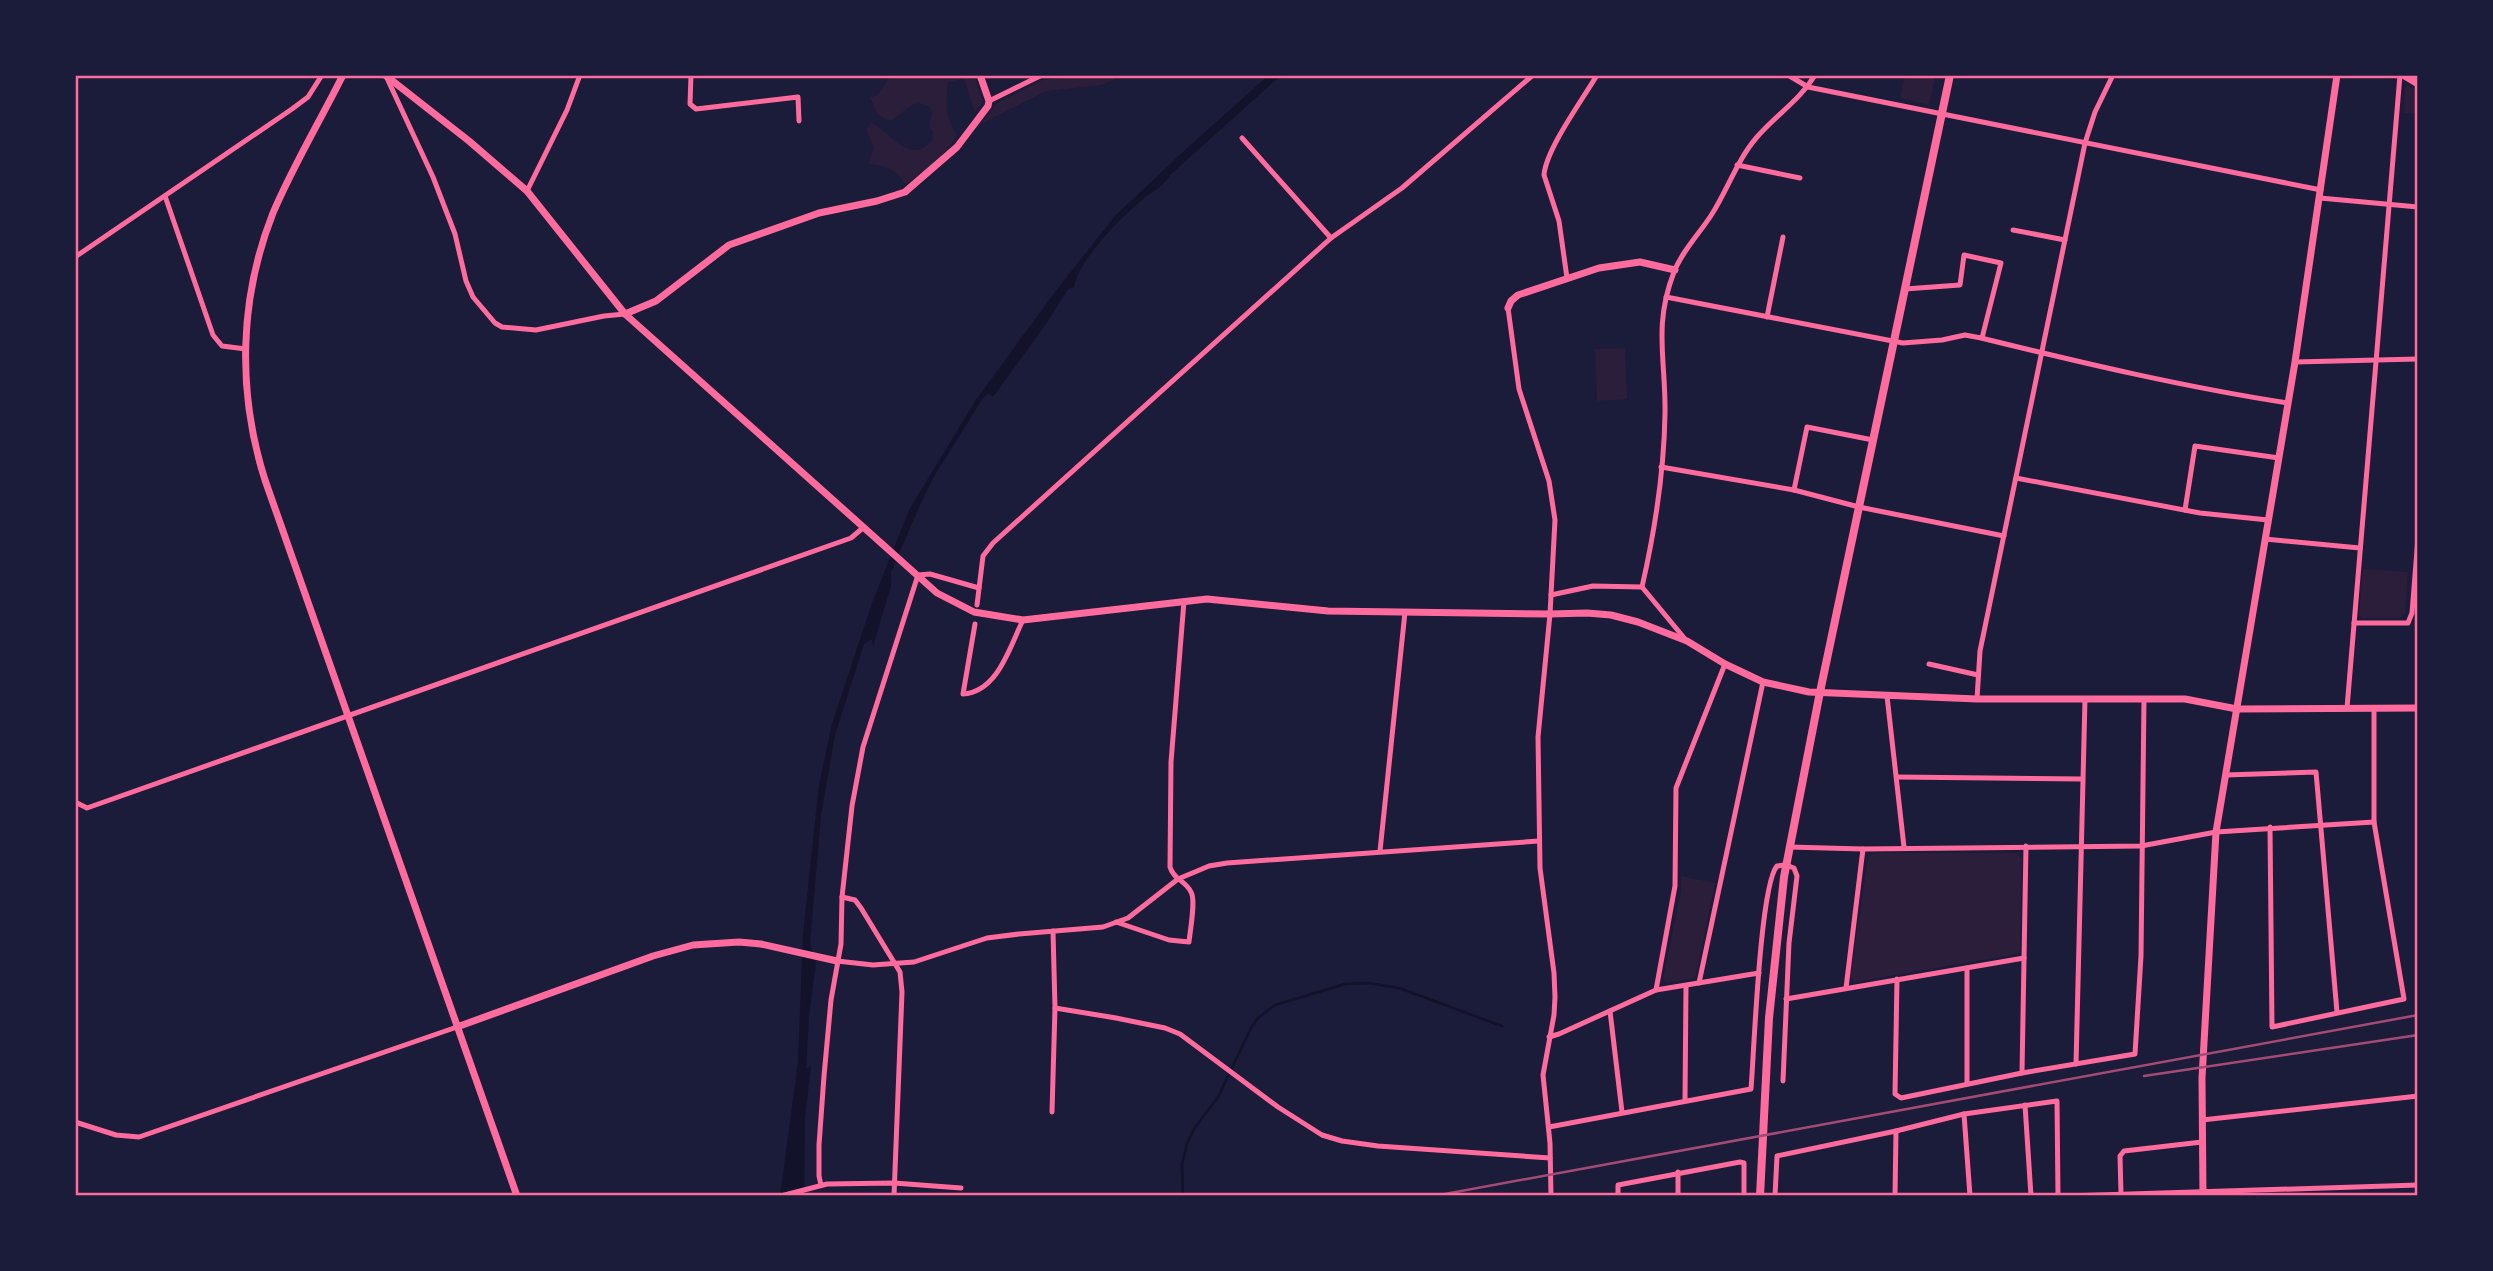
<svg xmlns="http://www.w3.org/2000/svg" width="2493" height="1271" viewBox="0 0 2493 1271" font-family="Karla,sans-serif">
  <rect width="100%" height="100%" fill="#1b1b3a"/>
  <g fill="#2a1e3b">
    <path d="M 894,75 L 974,75 L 983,101 L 975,112 L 964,79 L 948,82 C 946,106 944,114 957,135 C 949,150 921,177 905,184 C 897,169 884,165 868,164 C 876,143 876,151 866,130 L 871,123 C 889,129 910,169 933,139 L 933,132 L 929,126 L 932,113 L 929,106 C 910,97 905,114 890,121 L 878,115 L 870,97 L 878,95 L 889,78 Z"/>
    <path d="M 1083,75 L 1123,75 L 1102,85 L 1046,91 L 981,124 L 997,103 L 1042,80 Z"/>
    <path d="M 1905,75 L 1936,75 L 1929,105 L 1900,98 Z"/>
    <path d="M 2408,85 L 2418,91 L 2418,114 L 2404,113 L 2405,89 Z"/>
    <path d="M 1625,348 L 1627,399 L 1597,401 L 1595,349 Z"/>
    <path d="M 2363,569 L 2408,572 L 2405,613 L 2399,618 L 2363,618 L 2359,614 Z"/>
    <path d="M 1873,853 L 2016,853 L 2022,859 L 2020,949 L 2017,954 L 1855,982 L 1850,977 L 1868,858 Z"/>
    <path d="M 1681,876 L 1715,883 L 1696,976 L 1691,979 L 1666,983 L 1663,979 L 1681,891 Z"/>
  </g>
  <path fill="#12122b" d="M 1269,75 L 1286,75 L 1282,79 L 1280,76 L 1170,175 C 1163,187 1153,191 1142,200 C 1119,219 1080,258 1074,287 L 1068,289 L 1048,321 L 993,397 L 988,394 L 983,398 L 933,478 L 920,505 L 891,572 L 891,586 L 873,646 L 872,639 L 864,644 L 835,735 L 821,815 L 810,943 L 816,962 L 809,1016 L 806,1069 L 811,1066 L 805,1117 L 804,1196 L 780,1196 L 798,1062 L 803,934 L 819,785 L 832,724 L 872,603 L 910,508 L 976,400 L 1055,292 L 1115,216 L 1185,150 Z"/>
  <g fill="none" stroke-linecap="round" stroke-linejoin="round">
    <path stroke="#12122b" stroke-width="2.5" d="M 1183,1196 L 1182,1164 L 1187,1144 L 1194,1129 L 1218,1097 L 1251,1028 L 1258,1018 L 1275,1005 L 1345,984 L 1368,983 L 1399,988 L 1502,1026"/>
    <g stroke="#ff6b9d" stroke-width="5">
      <path d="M 691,75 L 690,104 L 696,109 L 798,97 L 799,121"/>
      <path d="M 1788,75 L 1808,87 L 2321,190"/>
      <path d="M 386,76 L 433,177 L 455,234 L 466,281 L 473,297 L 495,323 L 502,327 L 536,330 L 604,316 L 625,314"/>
      <path d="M 989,101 L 1042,75"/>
      <path d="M 1242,138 L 1331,238"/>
      <path d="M 1737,165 L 1800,178"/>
      <path d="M 527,191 L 567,110 L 580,75"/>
      <path d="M 165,196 L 213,335 L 222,346 L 246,349"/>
      <path d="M 2320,198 L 2418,207"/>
      <path d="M 2013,230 L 2065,240"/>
      <path d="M 75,257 L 292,109 L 308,97 L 322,75"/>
      <path d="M 1567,278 L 1559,221 L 1544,175 C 1546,149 1583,99 1597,75"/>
      <path d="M 1905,289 L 1960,285 L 1964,255 L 2001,263 L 1982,338"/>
      <path d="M 1666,297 L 1903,343 L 1942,340 L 1965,335 L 1981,338 C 2083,363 2184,387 2288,403"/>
      <path d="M 1508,308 L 1519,389 L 1549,481 L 1555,520 L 1550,614 L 1538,737 L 1540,868 L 1554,973 L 1555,997 L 1554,1015 L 1543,1075 L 1550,1143 L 1551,1196"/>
      <path d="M 1767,317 L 1783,237"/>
      <path d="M 2295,362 L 2418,359"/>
      <path d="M 1661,467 L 1794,490 L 1859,507 L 2004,536"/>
      <path d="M 2016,478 L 2200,513 L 2268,520"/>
      <path d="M 1794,490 L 1807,427 L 1873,440"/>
      <path d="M 2185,510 L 2195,446 L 2279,458"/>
      <path d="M 2265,539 L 2360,548"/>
      <path d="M 1551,595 L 1593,586 L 1642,587"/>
      <path d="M 977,605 L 983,556 L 993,543 L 1331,238 L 1402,188 L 1533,75"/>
      <path d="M 2354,623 L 2408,623 L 2412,613 L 2418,538"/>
      <path d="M 975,624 L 963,694 C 998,692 1010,646 1023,620"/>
      <path d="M 1685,639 L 1642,587 C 1655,530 1664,472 1665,414 C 1666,360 1653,326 1674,272 C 1682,251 1700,233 1712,214 C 1728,189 1737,160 1757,137 C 1776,115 1800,100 1815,75"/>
      <path d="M 1929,664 L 1978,675"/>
      <path d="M 1887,696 L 1904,847"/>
      <path d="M 1977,699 L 1980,651 L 2085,143 L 2095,112 L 2113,75"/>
      <path d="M 2347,708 L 2400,75"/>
      <path d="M 2225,775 L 2316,772 L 2337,1012"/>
      <path d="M 1897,777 L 2082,779"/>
      <path d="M 75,802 L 87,808 L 851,538 L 864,527"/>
      <path d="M 2270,827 L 2272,1027 L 2404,999 L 2374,822 L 2374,709"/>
      <path d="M 1789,847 L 1863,849"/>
      <path d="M 1380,851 L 1405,612"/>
      <path d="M 842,897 L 855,900 L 861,908 L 900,972 L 902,992 L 894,1196"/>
      <path d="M 1116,922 L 1169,940 L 1189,942 C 1190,931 1196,900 1191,892 C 1186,881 1173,879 1170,867 L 1171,762 L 1184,601"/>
      <path d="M 837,961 L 873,965 L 914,962 L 987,938 L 1019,934 L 1103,927 L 1128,918 L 1178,879 L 1209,866 L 1227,863 L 1539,841"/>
      <path d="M 1897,979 L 1895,1094 L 1901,1098 L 2022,1073 L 2135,1054 L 2141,956 L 2144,699"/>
      <path d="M 1699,983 L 1763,682"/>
      <path d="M 1846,988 L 1863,849 L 2141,846 L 2216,832 L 2374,822"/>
      <path d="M 1656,990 L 1675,886 L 1676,788 L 1725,664"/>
      <path d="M 1786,999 L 2024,958"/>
      <path d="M 1055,1008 L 1116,1018 L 1165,1028 L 1180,1034 L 1278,1107 L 1322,1135 L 1342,1141 L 1378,1146 L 1550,1158"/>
      <path d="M 1610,1011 L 1622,1112"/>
      <path d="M 1549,1037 L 1559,1034 L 1656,990 L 1759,973"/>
      <path d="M 2076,1064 L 2085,699"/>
      <path d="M 2022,1073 L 2026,846"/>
      <path d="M 1967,1084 L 1967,968"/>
      <path d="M 1685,1100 L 1686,986"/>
      <path d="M 2025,1105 L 2031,1196"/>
      <path d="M 1052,1112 L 1055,1008 L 1053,931"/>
      <path d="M 1964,1114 L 1970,1196"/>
      <path d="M 2202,1120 L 2418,1096"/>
      <path d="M 75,1122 L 116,1135 L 139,1137 L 457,1027"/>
      <path d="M 1549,1127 L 1751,1089 C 1754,1053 1760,885 1777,866 L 1786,865 L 1794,868 L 1797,876 L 1789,943 L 1783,1081"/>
      <path d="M 1896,1131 L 1964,1114 L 2057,1101 L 2058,1196"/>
      <path d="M 821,1185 L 819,1176 L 819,1145 L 824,1076 L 831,1000 L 841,944 L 842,897 L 852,806 L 863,747 L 918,575 L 930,574 L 979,588"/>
      <path d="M 2121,1194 L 2120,1156 L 2124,1151 L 2202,1142"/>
      <path d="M 781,1196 L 827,1184 L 894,1183 L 961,1188"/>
      <path d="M 1618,1196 L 1618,1185 L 1740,1162 L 1744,1163 L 1744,1196"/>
      <path d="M 1678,1196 L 1678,1172"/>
      <path d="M 1775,1196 L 1777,1156 L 1896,1131 L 1895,1196"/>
      <path d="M 2067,1196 L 2418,1185"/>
    </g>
    <g stroke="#ff6b9d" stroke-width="7">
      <path d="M 343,75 C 320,121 293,166 273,213 C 239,299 237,392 265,480 L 517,1196"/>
      <path d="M 385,75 L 469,141 L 527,191 L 625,314 L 937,593 L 974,612 L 1023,620 L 1207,599 L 1328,611 L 1550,614 L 1587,613 L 1611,615 L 1638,622 L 1687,641 L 1725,664 L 1763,682 L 1809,692 L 1977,699 L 2185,699 L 2237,709 L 2418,708"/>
      <path d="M 2403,75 L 2418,84"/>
      <path d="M 1508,308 L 1511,301 L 1518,295 L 1599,268 L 1640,262 L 1675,270"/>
      <path d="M 625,314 L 656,301 L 729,245 L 819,213 L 877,201 L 905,192 L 957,147 L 988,106 L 989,101 L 980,75"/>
      <path d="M 457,1027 L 653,956 L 693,945 L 739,942 L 761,944 L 837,961"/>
      <path d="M 2203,1196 L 2202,1078 L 2216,832 L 2295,362 L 2337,75"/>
    </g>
    <path stroke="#ff6b9d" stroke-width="8" d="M 1760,1196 L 1769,1018 L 1784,877 L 1820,692 L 1950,75"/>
    <g stroke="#a44b75" stroke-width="2.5">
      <path d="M 2144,1076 L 2418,1035"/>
      <path d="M 1434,1196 L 2418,1015"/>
    </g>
  </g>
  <rect width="2493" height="1271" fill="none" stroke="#1b1b3a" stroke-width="154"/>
  <rect x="77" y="77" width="2339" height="1117" fill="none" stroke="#ff6b9d" stroke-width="2.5"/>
</svg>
